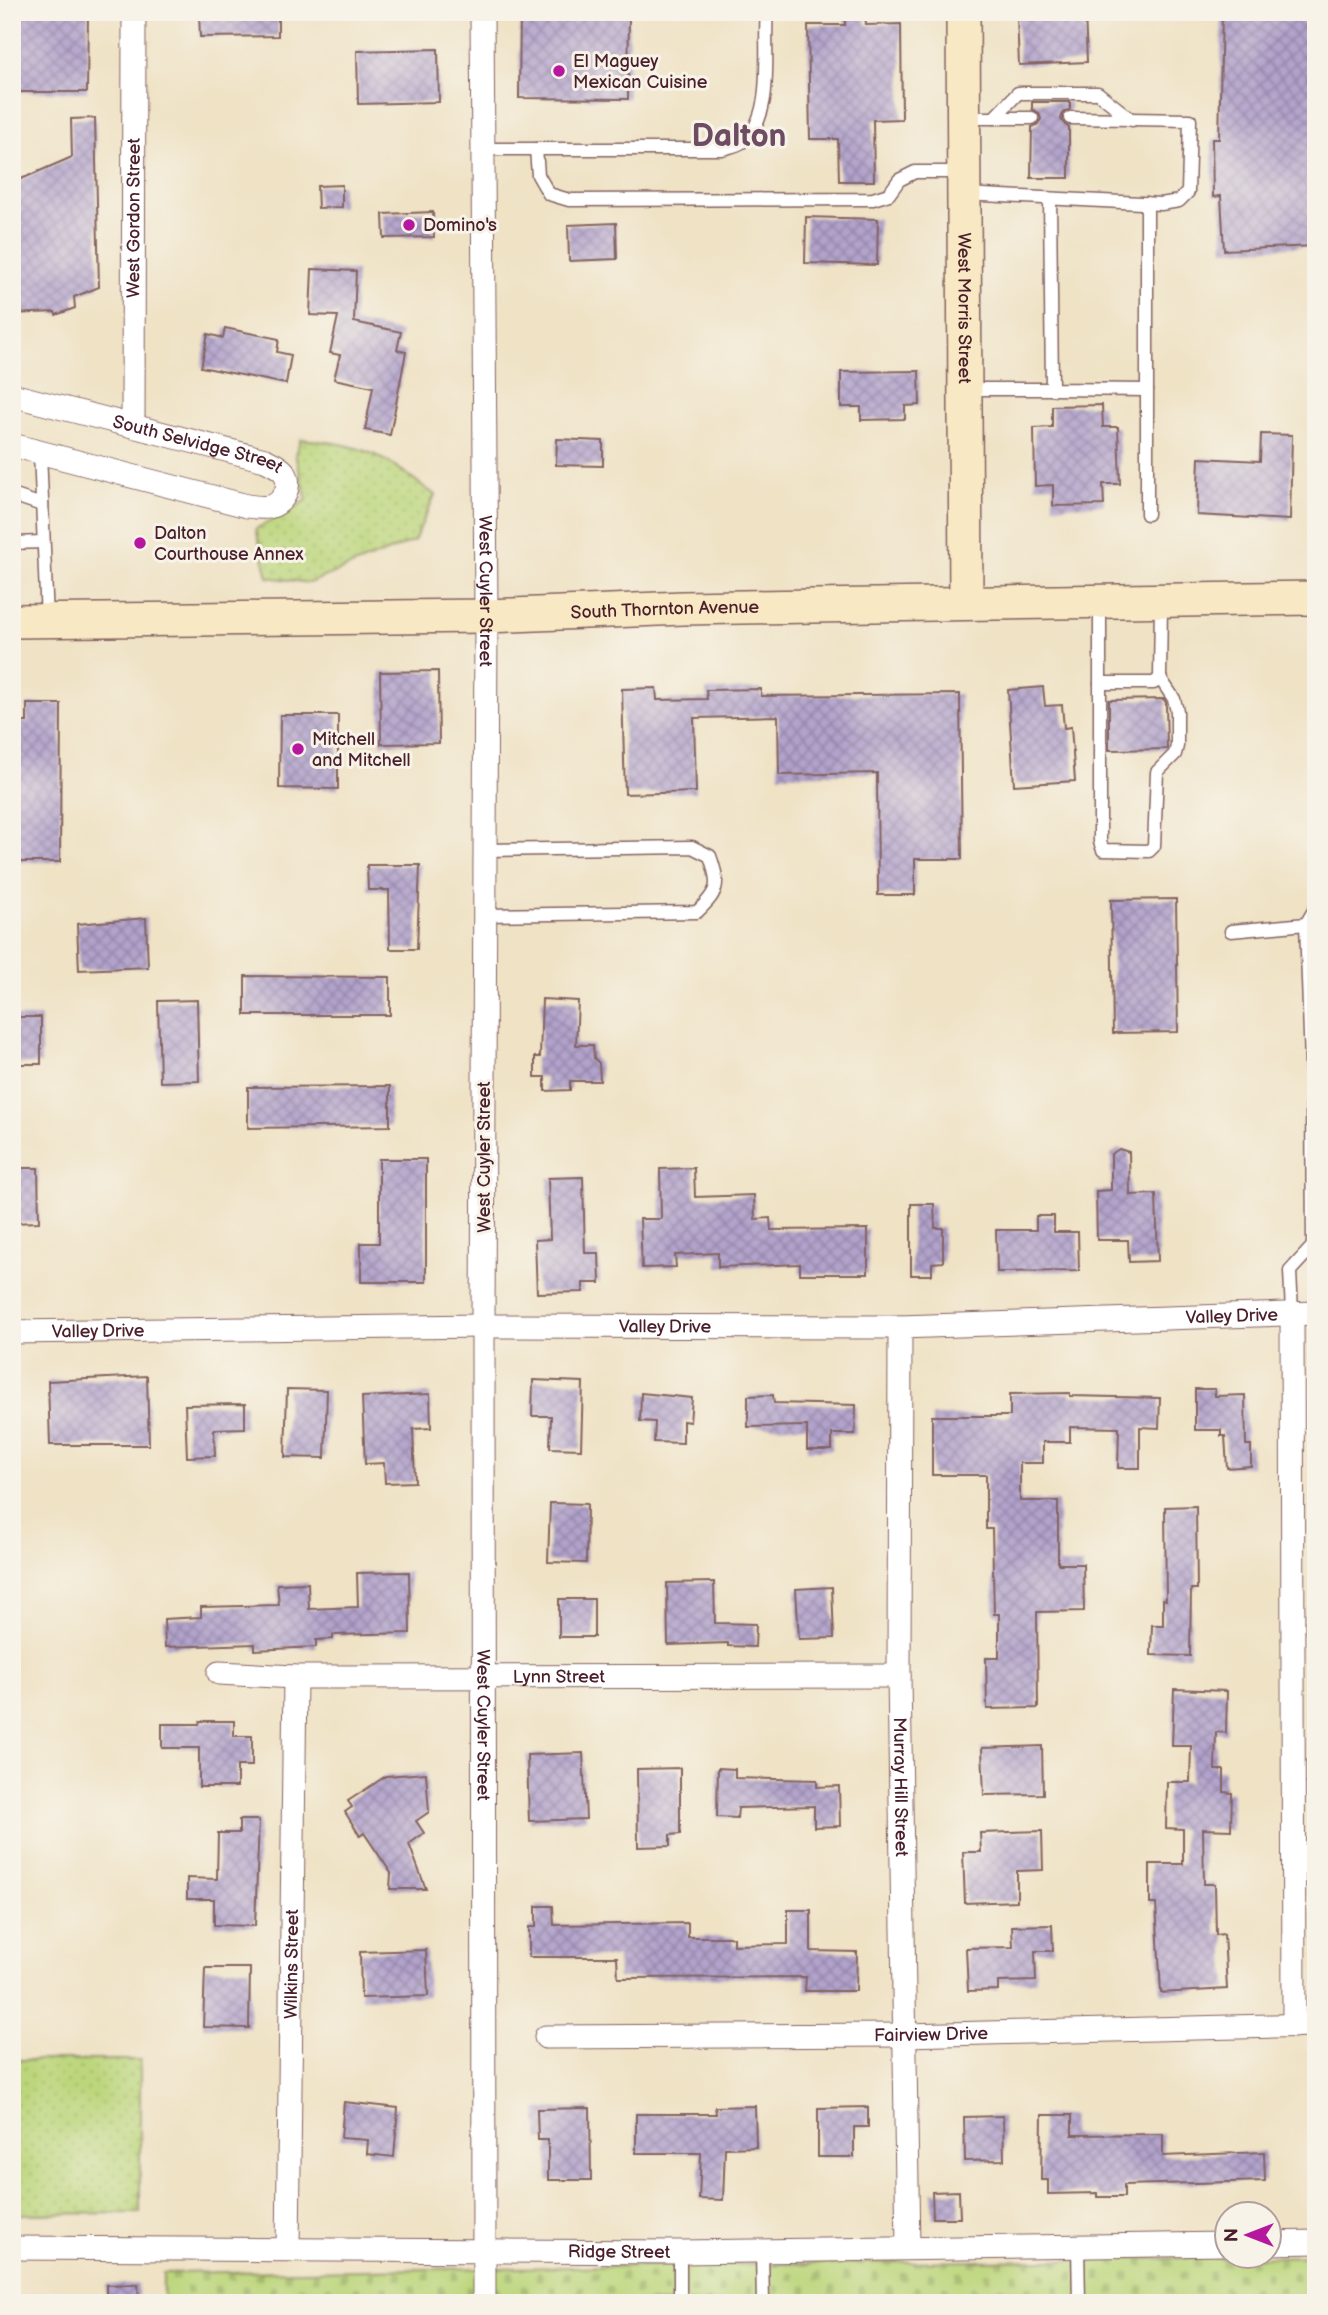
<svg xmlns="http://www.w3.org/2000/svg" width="1328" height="2315" viewBox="0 0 1328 2315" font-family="'Balsamiq Sans',sans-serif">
  <defs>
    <pattern id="cemetery-stones" width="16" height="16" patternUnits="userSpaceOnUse" patternTransform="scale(1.75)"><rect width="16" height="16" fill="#bcd67b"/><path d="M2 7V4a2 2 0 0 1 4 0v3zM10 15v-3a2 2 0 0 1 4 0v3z" fill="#a3b76a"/></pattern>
    <pattern id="park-dots" width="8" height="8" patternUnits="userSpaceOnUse" patternTransform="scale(1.75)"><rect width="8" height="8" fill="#bcd67b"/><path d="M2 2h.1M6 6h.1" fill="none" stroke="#a3b76a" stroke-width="1.8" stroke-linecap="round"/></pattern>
    <pattern id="building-cross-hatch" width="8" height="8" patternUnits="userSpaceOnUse" patternTransform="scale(1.75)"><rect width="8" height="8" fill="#b2a3cc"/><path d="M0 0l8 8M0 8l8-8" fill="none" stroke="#9384a6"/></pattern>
  </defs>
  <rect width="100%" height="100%" fill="#f7f3e8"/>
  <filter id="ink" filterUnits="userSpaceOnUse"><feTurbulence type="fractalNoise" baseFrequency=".0143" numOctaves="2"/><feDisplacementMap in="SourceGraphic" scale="14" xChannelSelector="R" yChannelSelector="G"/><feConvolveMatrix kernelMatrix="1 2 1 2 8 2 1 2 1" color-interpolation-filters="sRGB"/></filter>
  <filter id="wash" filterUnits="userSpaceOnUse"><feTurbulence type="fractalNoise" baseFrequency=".00686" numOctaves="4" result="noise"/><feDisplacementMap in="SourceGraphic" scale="28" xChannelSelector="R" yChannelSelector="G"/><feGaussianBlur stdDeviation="1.57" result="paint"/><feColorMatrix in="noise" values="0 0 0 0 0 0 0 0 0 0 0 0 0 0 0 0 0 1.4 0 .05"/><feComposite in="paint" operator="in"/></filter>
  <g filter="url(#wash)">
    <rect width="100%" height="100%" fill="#efe2c5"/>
    <path fill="url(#cemetery-stones)" stroke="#837a53" stroke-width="2" d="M 1316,2256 L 1316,2303 L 163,2303 L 163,2273 Z"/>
    <g fill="url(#park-dots)" stroke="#837a53" stroke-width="2">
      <path d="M 301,439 C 322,441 345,443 365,451 C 391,460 413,479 435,495 L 414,541 L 309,583 L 268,577 L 256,529 L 307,500 L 295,454 Z"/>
      <path d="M 12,2060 L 140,2060 L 140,2213 L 12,2214 Z"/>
    </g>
    <g id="blocks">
      <g fill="url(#building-cross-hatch)">
        <path d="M 14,12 L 88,12 L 87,92 L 13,92 Z"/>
        <path d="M 199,12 L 278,12 L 278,36 L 200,37 Z"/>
        <path d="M 520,12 L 629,12 L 628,99 L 519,98 Z"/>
        <path d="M 845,12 L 865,12 L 866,25 L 901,24 L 902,119 L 873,120 L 874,181 L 839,181 L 838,139 L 810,139 L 808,25 L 845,25 Z"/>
        <path d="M 1030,12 L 1085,12 L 1087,62 L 1019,65 L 1017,16 L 1030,16 Z"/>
        <path d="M 1222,12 L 1316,12 L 1316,246 L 1224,250 L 1221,196 L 1213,197 L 1212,139 L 1219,139 Z"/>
        <path d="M 438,49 L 439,102 L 358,104 L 357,51 Z"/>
        <path d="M 1032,102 L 1070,102 L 1070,109 L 1063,113 L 1061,119 L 1065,125 L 1069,127 L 1069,178 L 1031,178 L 1032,127 L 1037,125 L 1041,119 L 1039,113 L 1032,109 Z"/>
        <path d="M 95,118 L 99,287 L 74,297 L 75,308 L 56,315 L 55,312 L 12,314 L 12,183 L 72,157 L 71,119 Z"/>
        <path d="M 342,185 L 342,207 L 318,208 L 317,186 Z"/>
        <path d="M 433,212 L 434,237 L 384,238 L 383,214 Z"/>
        <path d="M 806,217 L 878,219 L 877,265 L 805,263 Z"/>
        <path d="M 616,223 L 617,259 L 569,261 L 568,225 Z"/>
        <path d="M 312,269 L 356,271 L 354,322 L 401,332 L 397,350 L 406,352 L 390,435 L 365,430 L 373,387 L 334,379 L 340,355 L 330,353 L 338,316 L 310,315 Z"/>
        <path d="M 225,328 L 279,339 L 277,352 L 291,355 L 286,384 L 201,367 L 208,334 L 223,338 Z"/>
        <path d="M 919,371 L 920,405 L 905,406 L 905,419 L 861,420 L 861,407 L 841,407 L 841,372 Z"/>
        <path d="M 1102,405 L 1103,427 L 1118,427 L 1120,484 L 1103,484 L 1104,505 L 1053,506 L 1053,485 L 1035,486 L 1034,428 L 1052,427 L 1052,406 Z"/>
        <path d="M 1261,434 L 1292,435 L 1290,520 L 1197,515 L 1199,458 L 1260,461 Z"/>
        <path d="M 557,439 L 603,441 L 603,466 L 556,465 Z"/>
        <path d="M 438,671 L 439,743 L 381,744 L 380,672 Z"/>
        <path d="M 1043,687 L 1045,706 L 1062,705 L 1064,728 L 1071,727 L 1075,781 L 1014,785 L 1008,690 Z"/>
        <path d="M 656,688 L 657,700 L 707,699 L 706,690 L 761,689 L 761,696 L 960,694 L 962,859 L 915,859 L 915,895 L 878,895 L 877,773 L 779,775 L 778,716 L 694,718 L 696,792 L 625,794 L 622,689 Z"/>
        <path d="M 1164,699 L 1166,703 L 1167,749 L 1109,750 L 1109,700 Z"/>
        <path d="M 27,704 L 61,704 L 60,862 L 12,862 L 12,722 L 27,722 Z"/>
        <path d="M 280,715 L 338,715 L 338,789 L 279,788 Z"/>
        <path d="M 367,865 L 420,865 L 417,949 L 390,949 L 389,890 L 368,890 Z"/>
        <path d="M 1176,899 L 1178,1032 L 1113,1033 L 1111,900 Z"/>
        <path d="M 146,918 L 148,967 L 79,970 L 77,924 Z"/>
        <path d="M 245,976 L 390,977 L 390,1015 L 245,1015 Z"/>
        <path d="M 542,999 L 578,1001 L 576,1045 L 593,1045 L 594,1058 L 599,1063 L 600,1081 L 570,1081 L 570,1090 L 545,1091 L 545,1077 L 535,1077 L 535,1057 L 540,1057 Z"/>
        <path d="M 197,1000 L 199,1081 L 160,1082 L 158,1001 Z"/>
        <rect x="12" y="1017" width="29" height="47"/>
        <path d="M 390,1086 L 390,1126 L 248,1128 L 248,1087 Z"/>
        <path d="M 1119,1149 L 1129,1152 L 1130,1195 L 1156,1194 L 1158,1261 L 1129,1262 L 1128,1240 L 1097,1240 L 1096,1191 L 1111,1190 L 1111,1154 Z"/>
        <path d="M 379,1159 L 426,1159 L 426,1282 L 361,1282 L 361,1243 L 379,1243 Z"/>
        <path d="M 12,1168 L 38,1168 L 39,1222 L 12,1223 Z"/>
        <path d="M 694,1168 L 695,1197 L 754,1195 L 755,1219 L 770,1218 L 771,1230 L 868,1229 L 868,1274 L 800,1274 L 800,1264 L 718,1267 L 718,1253 L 675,1255 L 676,1267 L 642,1268 L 640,1219 L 661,1219 L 660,1169 Z"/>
        <path d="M 583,1177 L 585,1253 L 599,1253 L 600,1283 L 583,1283 L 583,1292 L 537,1293 L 535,1240 L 550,1239 L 548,1178 Z"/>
        <path d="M 911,1204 L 934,1204 L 935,1228 L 943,1228 L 943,1262 L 932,1263 L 932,1275 L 911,1275 Z"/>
        <path d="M 1036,1216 L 1054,1216 L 1054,1232 L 1078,1232 L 1079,1271 L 997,1272 L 996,1230 L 1036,1230 Z"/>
        <path d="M 147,1376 L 149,1445 L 50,1445 L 48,1381 Z"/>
        <path d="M 533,1380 L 583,1382 L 581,1449 L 550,1448 L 551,1416 L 532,1416 Z"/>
        <path d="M 287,1389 L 327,1390 L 325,1458 L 285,1457 Z"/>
        <path d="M 1195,1389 L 1215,1389 L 1215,1396 L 1245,1395 L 1246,1445 L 1251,1445 L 1251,1466 L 1227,1468 L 1225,1436 L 1221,1436 L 1221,1430 L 1195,1430 Z"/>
        <path d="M 641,1393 L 692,1398 L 690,1422 L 683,1421 L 683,1443 L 654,1442 L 655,1422 L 640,1421 Z"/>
        <path d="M 1070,1393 L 1070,1396 L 1160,1398 L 1159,1428 L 1140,1427 L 1140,1468 L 1118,1468 L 1119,1428 L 1070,1427 L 1070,1442 L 1043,1442 L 1043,1463 L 1020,1463 L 1020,1501 L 1058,1501 L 1058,1564 L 1083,1564 L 1084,1611 L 1037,1612 L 1038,1708 L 987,1709 L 986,1658 L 999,1658 L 999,1614 L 994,1614 L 992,1529 L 986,1529 L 986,1475 L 932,1475 L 932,1416 L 1010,1416 L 1010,1394 Z"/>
        <path d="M 430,1394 L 431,1428 L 413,1429 L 415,1482 L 385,1483 L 384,1463 L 365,1464 L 362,1397 Z"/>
        <path d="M 773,1395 L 774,1403 L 856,1405 L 855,1434 L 832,1434 L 832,1450 L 807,1450 L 807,1426 L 748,1427 L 748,1396 Z"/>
        <path d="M 245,1404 L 245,1428 L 214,1429 L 215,1456 L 187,1457 L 185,1405 Z"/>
        <path d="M 550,1503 L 587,1504 L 586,1563 L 548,1562 Z"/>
        <path d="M 1196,1506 L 1197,1589 L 1191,1589 L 1190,1656 L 1151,1655 L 1152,1625 L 1163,1625 L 1163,1599 L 1166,1600 L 1165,1507 Z"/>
        <path d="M 409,1572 L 410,1633 L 333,1635 L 333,1639 L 316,1640 L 316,1647 L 255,1650 L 255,1644 L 165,1647 L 164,1619 L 201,1617 L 201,1607 L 279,1605 L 277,1584 L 308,1583 L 309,1609 L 358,1607 L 357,1573 Z"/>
        <path d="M 714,1582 L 715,1623 L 756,1624 L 755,1647 L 728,1646 L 728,1643 L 668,1645 L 667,1583 Z"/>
        <path d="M 832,1587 L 834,1638 L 799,1639 L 796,1589 Z"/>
        <rect x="559" y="1599" width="35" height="38"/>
        <path d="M 1174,1689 L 1227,1691 L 1226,1733 L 1216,1732 L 1215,1770 L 1224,1770 L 1224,1792 L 1232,1793 L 1231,1830 L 1203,1829 L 1204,1884 L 1215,1884 L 1216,1935 L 1224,1934 L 1227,1989 L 1161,1993 L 1156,1904 L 1150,1904 L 1150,1864 L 1183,1864 L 1183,1829 L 1166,1828 L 1167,1782 L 1190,1782 L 1191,1746 L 1172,1746 Z"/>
        <path d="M 200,1721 L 234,1721 L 234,1736 L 252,1736 L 252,1766 L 237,1766 L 237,1787 L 199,1787 L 199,1748 L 162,1748 L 162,1724 L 199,1724 Z"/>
        <path d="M 1042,1746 L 1043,1794 L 984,1795 L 982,1748 Z"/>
        <path d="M 583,1753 L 586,1819 L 529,1821 L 527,1755 Z"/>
        <path d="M 680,1768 L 680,1834 L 670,1835 L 670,1846 L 638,1847 L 637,1769 Z"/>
        <path d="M 718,1768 L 735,1769 L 735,1778 L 817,1780 L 817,1787 L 839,1786 L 840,1826 L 814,1827 L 814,1806 L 738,1808 L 737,1818 L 717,1817 Z"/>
        <path d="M 426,1773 L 429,1812 L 416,1821 L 424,1833 L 409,1844 L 426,1889 L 390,1889 L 391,1873 L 364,1833 L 360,1836 L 345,1812 L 352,1807 L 348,1801 L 386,1776 Z"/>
        <path d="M 239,1820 L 259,1820 L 255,1926 L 214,1925 L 214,1899 L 187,1899 L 187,1878 L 217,1879 L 218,1833 L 239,1833 Z"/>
        <path d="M 1042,1831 L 1043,1870 L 1017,1871 L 1017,1901 L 965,1903 L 963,1852 L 981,1852 L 980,1833 Z"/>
        <path d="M 536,1906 L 553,1906 L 554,1925 L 688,1923 L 688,1937 L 733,1937 L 733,1945 L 788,1944 L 788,1910 L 811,1910 L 811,1951 L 857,1952 L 856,1991 L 805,1991 L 806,1977 L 618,1978 L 617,1957 L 529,1957 L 529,1927 L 536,1927 Z"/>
        <path d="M 1052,1925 L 1053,1951 L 1035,1951 L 1036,1981 L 998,1982 L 998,1990 L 968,1991 L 966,1948 L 1013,1947 L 1012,1926 Z"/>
        <path d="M 426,1950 L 428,1996 L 361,1998 L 360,1952 Z"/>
        <path d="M 205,1968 L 250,1968 L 249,2028 L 203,2027 Z"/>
        <path d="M 344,2102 L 398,2108 L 394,2157 L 367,2154 L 368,2140 L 341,2138 Z"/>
        <path d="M 755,2106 L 756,2147 L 725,2148 L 723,2200 L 699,2199 L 701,2153 L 636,2153 L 636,2114 L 716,2114 L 715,2107 Z"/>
        <path d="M 868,2107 L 868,2127 L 854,2127 L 854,2157 L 818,2157 L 818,2108 Z"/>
        <path d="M 590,2108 L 591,2180 L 548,2180 L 548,2140 L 538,2140 L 537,2109 Z"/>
        <path d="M 1042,2115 L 1072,2115 L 1072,2135 L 1163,2134 L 1163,2156 L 1264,2152 L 1265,2181 L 1124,2185 L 1124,2197 L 1097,2197 L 1097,2193 L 1048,2194 L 1048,2180 L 1041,2180 Z"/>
        <path d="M 1003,2116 L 1004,2160 L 965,2161 L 964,2117 Z"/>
        <path d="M 959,2191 L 960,2218 L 933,2218 L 932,2192 Z"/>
        <path d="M 138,2284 L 139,2303 L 106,2303 L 106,2285 Z"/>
      </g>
    </g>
  </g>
  <g filter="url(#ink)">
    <use href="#blocks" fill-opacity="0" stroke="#846361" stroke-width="2"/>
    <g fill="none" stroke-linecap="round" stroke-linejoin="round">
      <defs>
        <g id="service">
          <path d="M 965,118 L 1032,118"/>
          <path d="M 994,118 L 1018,93 L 1098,93 L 1132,120"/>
          <path d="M 483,149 L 722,149 C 728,147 737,146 742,142 C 776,117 763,49 767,12"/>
          <path d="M 536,149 L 538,175 L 549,194 L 569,200 L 873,199 L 889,194 L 899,180 L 915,172 L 962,172"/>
          <path d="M 964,194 L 1161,204 L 1179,201 L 1188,192 L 1190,120 L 1070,118"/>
          <path d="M 1050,199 L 1052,389 L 1147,390"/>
          <path d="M 1147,203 L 1147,514"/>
          <path d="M 965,389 L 1052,389"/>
          <path d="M 40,452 L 47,620"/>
          <path d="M 12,495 L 42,505"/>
          <path d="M 12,543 L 43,542"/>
          <path d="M 1100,601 L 1100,842 L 1103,850 L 1149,851 L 1154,846 L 1157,772 L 1175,754 L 1177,746 L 1177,711 L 1174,699 L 1160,678"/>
          <path d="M 1100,683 L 1154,683 L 1160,678 L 1161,603"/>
          <path d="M 485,915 L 697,912 C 719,891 720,885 710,856 L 692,847 L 485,850"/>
          <path d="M 1231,931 L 1306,924"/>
          <path d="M 1292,1312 L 1290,1271 L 1313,1246 L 1312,1091 L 1306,924 L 1316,907"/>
          <path d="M 1078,2246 L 1079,2303"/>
          <path d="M 762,2251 L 763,2303"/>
          <path d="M 680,2252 L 680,2303"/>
        </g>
        <g id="minor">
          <path id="s1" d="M 482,12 L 486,616 L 483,1326 L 484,2303"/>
          <path id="s2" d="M 12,395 L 265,460 C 271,463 279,466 284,472 C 293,484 284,504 269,507 C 262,508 254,507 247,506 L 12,445"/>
          <path id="s3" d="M 133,424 L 134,12"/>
          <path d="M 1292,1312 L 1294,2026"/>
          <path id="s4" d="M 900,1327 L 899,1676 L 908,2248"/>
          <path id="s5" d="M 12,1332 L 483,1326 L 900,1327 L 1316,1313"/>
          <path id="s6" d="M 219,1673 L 295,1677 L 899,1676"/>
          <path id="s7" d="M 546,2037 L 905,2035 L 1316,2025"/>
          <path d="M 1268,2243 L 1316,2242"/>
          <path id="s8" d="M 12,2248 L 680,2252 L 1226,2244"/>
          <path id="s9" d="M 288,2249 L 295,1677"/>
        </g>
        <g id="secondary">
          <path id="s10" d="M 963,12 L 966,603"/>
          <path id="s11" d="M 12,621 L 486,616 L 683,608 L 1316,598"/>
        </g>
      </defs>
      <use href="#service" stroke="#846361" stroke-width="15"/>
      <use href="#minor" stroke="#846361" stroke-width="25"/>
      <use href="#secondary" stroke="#846361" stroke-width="36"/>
      <use href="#service" stroke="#fff" stroke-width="12"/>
      <use href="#minor" stroke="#fff" stroke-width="23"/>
      <use href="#secondary" stroke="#f8e8c3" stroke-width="33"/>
    </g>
  </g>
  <g fill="#b5179e" stroke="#f7f3e8" stroke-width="2.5">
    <circle cx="559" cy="71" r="7"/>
    <circle cx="409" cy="225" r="7"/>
    <circle cx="140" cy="543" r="7"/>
    <circle cx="298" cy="749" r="7"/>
  </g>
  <g text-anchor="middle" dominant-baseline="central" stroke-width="6" stroke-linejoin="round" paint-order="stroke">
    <g font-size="18" fill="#4a1f2b" stroke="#f7f3e8" text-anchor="start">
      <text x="573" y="61">El Maguey<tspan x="573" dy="21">Mexican Cuisine</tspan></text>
      <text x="423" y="225">Domino's</text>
      <text x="154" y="533">Dalton<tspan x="154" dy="21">Courthouse Annex</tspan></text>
      <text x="312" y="739">Mitchell<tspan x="312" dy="21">and Mitchell</tspan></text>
    </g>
    <g font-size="18" fill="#4a1f2b" stroke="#f7f3e8">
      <text stroke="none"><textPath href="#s3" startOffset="206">West Gordon Street</textPath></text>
      <text stroke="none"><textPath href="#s10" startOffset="296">West Morris Street</textPath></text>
      <text stroke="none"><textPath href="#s2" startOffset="192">South Selvidge Street</textPath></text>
      <text stroke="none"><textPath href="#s1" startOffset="579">West Cuyler Street</textPath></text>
      <text stroke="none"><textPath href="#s11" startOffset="653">South Thornton Avenue</textPath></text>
      <text transform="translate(484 1157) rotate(-90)">West Cuyler Street</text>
      <text stroke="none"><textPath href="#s5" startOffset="1220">Valley Drive</textPath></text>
      <text stroke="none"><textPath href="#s5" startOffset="653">Valley Drive</textPath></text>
      <text stroke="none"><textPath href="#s5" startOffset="86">Valley Drive</textPath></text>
      <text stroke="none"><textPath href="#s6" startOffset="340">Lynn Street</textPath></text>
      <text stroke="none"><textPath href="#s1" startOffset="1713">West Cuyler Street</textPath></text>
      <text stroke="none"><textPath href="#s4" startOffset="460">Murray Hill Street</textPath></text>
      <text stroke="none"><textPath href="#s9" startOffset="285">Wilkins Street</textPath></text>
      <text stroke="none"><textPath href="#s7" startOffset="385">Fairview Drive</textPath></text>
      <text stroke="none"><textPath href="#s8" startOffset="607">Ridge Street</textPath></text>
    </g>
    <g font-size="32" font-weight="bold" fill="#6e4d63" stroke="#f7f3e8">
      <text x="739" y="136">Dalton</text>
    </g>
  </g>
  <rect width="1328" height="2315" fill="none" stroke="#f7f3e8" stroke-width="42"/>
  <g transform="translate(1248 2235) rotate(270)"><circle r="33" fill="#f7f3e8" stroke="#b29e9c" stroke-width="2"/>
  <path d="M0-5L12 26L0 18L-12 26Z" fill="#b5179e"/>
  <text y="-10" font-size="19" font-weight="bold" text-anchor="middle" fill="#4a1f2b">N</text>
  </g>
</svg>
